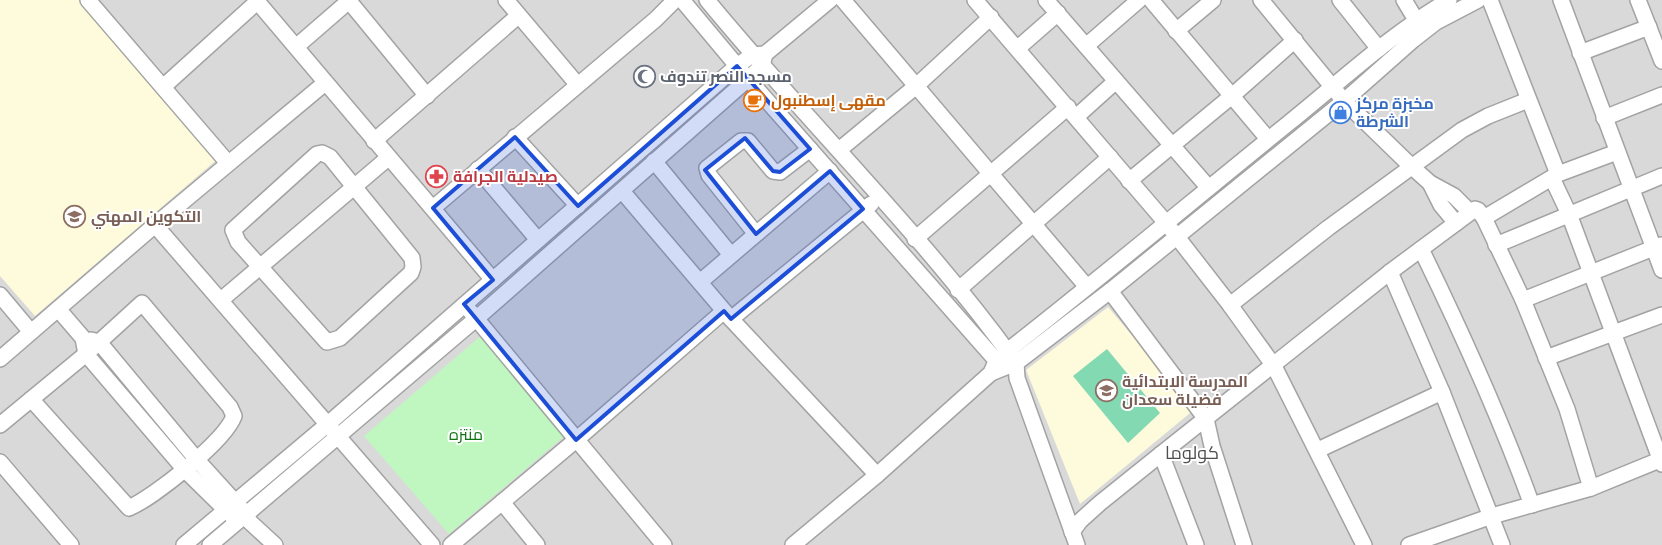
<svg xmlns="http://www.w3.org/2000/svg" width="1662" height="545" viewBox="0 0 1662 545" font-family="Manrope,Cairo,sans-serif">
  <rect width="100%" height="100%" fill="#ede8e2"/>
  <rect fill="#dad9d9" x="0" y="0" width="1662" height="545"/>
  <g fill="#fdfbdb">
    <path d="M 0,0 L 87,0 L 220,157 L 35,316 L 0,276 Z"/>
    <path d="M 1108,307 L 1195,409 L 1080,504 L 1026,370 Z"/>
  </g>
  <path fill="#c0f6c0" d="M 483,334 L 568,433 L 449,534 L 364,436 Z"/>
  <path fill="#83d9b2" d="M 1107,349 L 1160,413 L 1128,443 L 1073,376 Z"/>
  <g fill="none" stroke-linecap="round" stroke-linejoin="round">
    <defs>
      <g id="minor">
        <path d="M 88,0 L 228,163"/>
        <path d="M 256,0 L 493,280"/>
        <path d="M 506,0 L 577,84"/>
        <path d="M 682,0 L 748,79 L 1002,367"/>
        <path d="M 707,0 C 808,123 923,234 1016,363 L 1017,378 L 1077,545"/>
        <path d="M 843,0 L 1087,287"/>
        <path d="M 975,0 L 1167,224 L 1230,305 L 1274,366 L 1364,545"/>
        <path d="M 1046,0 L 1208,187"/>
        <path d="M 1151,0 L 1268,139"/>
        <path d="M 1261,0 L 1344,101 L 1411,166 L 1430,183 L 1454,196 L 1470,212"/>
        <path d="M 1340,0 L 1379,49"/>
        <path d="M 1404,0 L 1416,20"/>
        <path d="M 1490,0 L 1558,174"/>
        <path d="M 1561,0 L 1662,270"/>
        <path d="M 1638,0 L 1662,61"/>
        <path d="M 349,1 L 427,96"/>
        <path d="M 1176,31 L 1213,0"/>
        <path d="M 297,46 L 350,0"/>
        <path d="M 1086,46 L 1139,0"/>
        <path d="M 1018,48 L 1058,13"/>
        <path d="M 1580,53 L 1649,27"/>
        <path d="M 163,87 L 258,1"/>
        <path d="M 1076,117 L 1116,81"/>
        <path d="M 1604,118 L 1662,95"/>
        <path d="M 515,137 L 578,206"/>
        <path d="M 374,141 L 518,16"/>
        <path d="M 839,150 L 915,87 L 991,17"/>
        <path d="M 322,153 L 330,157 L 412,258 L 413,267 L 411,273 L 340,338 L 327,342 L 238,242 L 233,230 L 317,154 Z"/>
        <path d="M 654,161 L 731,255"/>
        <path d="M 478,169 L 538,240"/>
        <path d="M 1552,178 L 1569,214 L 1662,464"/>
        <path d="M 1129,181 L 1233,95 L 1295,40"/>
        <path d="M 1430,183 L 1441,205 L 1456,223"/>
        <path d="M 622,191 L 731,319 L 877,475"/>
        <path d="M 433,208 L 656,19 L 675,0"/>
        <path d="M 1484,218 L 1558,174 L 1617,152"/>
        <path d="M 155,225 L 432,545"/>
        <path d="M 756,234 L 709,175 L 707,168 L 741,141 L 748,141 L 773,171 L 780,172 L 810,149"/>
        <path d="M 915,239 L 1068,107"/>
        <path d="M 1496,245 L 1662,176"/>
        <path d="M 1421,249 C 1462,333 1500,417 1532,505"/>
        <path d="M 1390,272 L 1442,392 L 1502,545"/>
        <path d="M 700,282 L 830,171"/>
        <path d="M 958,290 L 1110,157"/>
        <path d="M 1110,291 L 1206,419 L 1212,446 L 1244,545"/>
        <path d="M 0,295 L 31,332"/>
        <path d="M 221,300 L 388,158"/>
        <path d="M 1523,300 L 1661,245"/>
        <path d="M 1230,305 L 1328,228 L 1462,130 L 1488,116 L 1528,100"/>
        <path d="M 58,309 L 83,338 L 86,354 L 185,470 L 233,517"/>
        <path d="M 470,311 L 664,545"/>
        <path d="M 731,319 L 871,204"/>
        <path d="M 91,340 L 99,342 L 197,460 L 246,514 L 250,522 L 275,545"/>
        <path d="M 1546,358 L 1662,315"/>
        <path d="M 0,359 L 155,225 L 325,83"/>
        <path d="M 991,373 L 1016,363 L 1110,291 L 1344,101 L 1413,40 L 1436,22 L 1478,0"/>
        <path d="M 0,425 L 86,354 L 142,303 L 230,407 L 234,416 C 225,441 154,497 129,508 L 31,399"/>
        <path d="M 1318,450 L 1442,392"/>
        <path d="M 1161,454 L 1196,545"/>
        <path d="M 0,462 L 71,545"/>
        <path d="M 502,502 L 537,545"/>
        <path d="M 1072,532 L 1080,521 L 1100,503 L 1161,454 L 1390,272 L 1475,209 L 1478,210 L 1484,218 L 1523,300 L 1567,409 L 1591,488"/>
        <path d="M 184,545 L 328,424 L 737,66 L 752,55 L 765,54"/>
        <path d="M 210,545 L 477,318 L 748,79 L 762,66 L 765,54 L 830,0"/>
        <path d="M 451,545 L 576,440 L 724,311"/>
        <path d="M 793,545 L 877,475 L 991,373 L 997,359 C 1096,282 1192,201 1290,122 C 1342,80 1391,34 1449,0"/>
        <path d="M 1409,545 L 1492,516 L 1591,488 L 1662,459"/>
      </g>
    </defs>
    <use href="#minor" stroke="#a3a3a3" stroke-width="18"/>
    <use href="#minor" stroke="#fff" stroke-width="15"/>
  </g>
  <path fill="#1d4ed8" fill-opacity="0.2" stroke="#1d4ed8" stroke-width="4" stroke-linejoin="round" d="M 737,66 L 810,149 L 780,172 L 773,171 L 745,138 L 705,170 L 756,234 L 830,171 L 863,209 L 731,319 L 724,311 L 576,440 L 464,304 L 493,280 L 433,208 L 515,137 L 578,206 Z"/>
  <defs>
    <symbol id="mosque-ring" viewBox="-11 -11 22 22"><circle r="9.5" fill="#fff" stroke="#6b7280" stroke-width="1.5"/><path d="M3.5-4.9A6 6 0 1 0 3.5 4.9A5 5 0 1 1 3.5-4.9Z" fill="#6b7280"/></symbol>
    <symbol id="cafe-ring" viewBox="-11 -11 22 22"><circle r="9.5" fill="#fff" stroke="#e8710a" stroke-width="1.5"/><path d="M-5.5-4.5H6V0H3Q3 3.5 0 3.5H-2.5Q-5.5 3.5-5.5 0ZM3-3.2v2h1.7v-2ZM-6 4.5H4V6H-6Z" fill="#e8710a"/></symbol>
    <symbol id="shop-ring" viewBox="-11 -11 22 22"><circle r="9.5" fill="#fff" stroke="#3f7fe0" stroke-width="1.5"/><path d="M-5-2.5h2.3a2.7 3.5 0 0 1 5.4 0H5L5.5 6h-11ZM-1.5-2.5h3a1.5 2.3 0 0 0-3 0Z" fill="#3f7fe0"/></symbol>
    <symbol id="pharmacy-ring" viewBox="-11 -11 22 22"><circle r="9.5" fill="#fff" stroke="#e0444e" stroke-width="1.5"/><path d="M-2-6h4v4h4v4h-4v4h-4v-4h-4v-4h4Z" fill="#e0444e"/></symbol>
    <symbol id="university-ring" viewBox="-11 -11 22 22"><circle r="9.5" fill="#fff" stroke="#8d6e63" stroke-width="1.5"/><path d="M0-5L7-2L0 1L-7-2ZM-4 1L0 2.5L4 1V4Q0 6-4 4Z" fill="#8d6e63"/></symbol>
    <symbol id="school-ring" viewBox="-11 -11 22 22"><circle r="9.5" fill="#fff" stroke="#8d6e63" stroke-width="1.5"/><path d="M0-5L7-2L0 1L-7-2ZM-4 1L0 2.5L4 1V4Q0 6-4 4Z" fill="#8d6e63"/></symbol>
  </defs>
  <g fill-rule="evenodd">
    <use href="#mosque-ring" x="632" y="64" width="25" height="25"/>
    <use href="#cafe-ring" x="742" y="88" width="25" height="25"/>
    <use href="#shop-ring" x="1328" y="100" width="25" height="25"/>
    <use href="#pharmacy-ring" x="424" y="164" width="25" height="25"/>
    <use href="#university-ring" x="62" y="204" width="25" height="25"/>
    <use href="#school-ring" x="1094" y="378" width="25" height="25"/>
  </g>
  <g text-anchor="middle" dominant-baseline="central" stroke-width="4" stroke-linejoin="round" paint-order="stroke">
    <g font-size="16" font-weight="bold" fill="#5b616d" stroke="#fff" text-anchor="start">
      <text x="660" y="76">مسجد النصر تندوف</text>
    </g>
    <g font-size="16" font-weight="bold" fill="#c56008" stroke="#fff" text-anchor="start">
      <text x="771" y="100">مقهى إسطنبول</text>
    </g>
    <g font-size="16" font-weight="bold" fill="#366cbe" stroke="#fff" text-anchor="start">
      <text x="1356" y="103">مخبزة مركز<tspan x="1356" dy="18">الشرطة</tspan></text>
    </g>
    <g font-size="16" font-weight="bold" fill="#be3a42" stroke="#fff" text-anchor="start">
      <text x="453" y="176">صيدلية الجرافة</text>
    </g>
    <g font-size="16" font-weight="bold" fill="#785e54" stroke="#fff" text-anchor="start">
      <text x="91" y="216">التكوين المهني</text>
      <text x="1122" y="381">المدرسة الابتدائية<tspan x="1122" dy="18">فضيلة سعدان</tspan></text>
    </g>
    <g font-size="16" fill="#107412" stroke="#fff">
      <text x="466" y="434">منتزه</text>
    </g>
    <g font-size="18" fill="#4f4f4f" stroke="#fff">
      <text x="1192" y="452">كولوما</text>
    </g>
  </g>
</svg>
